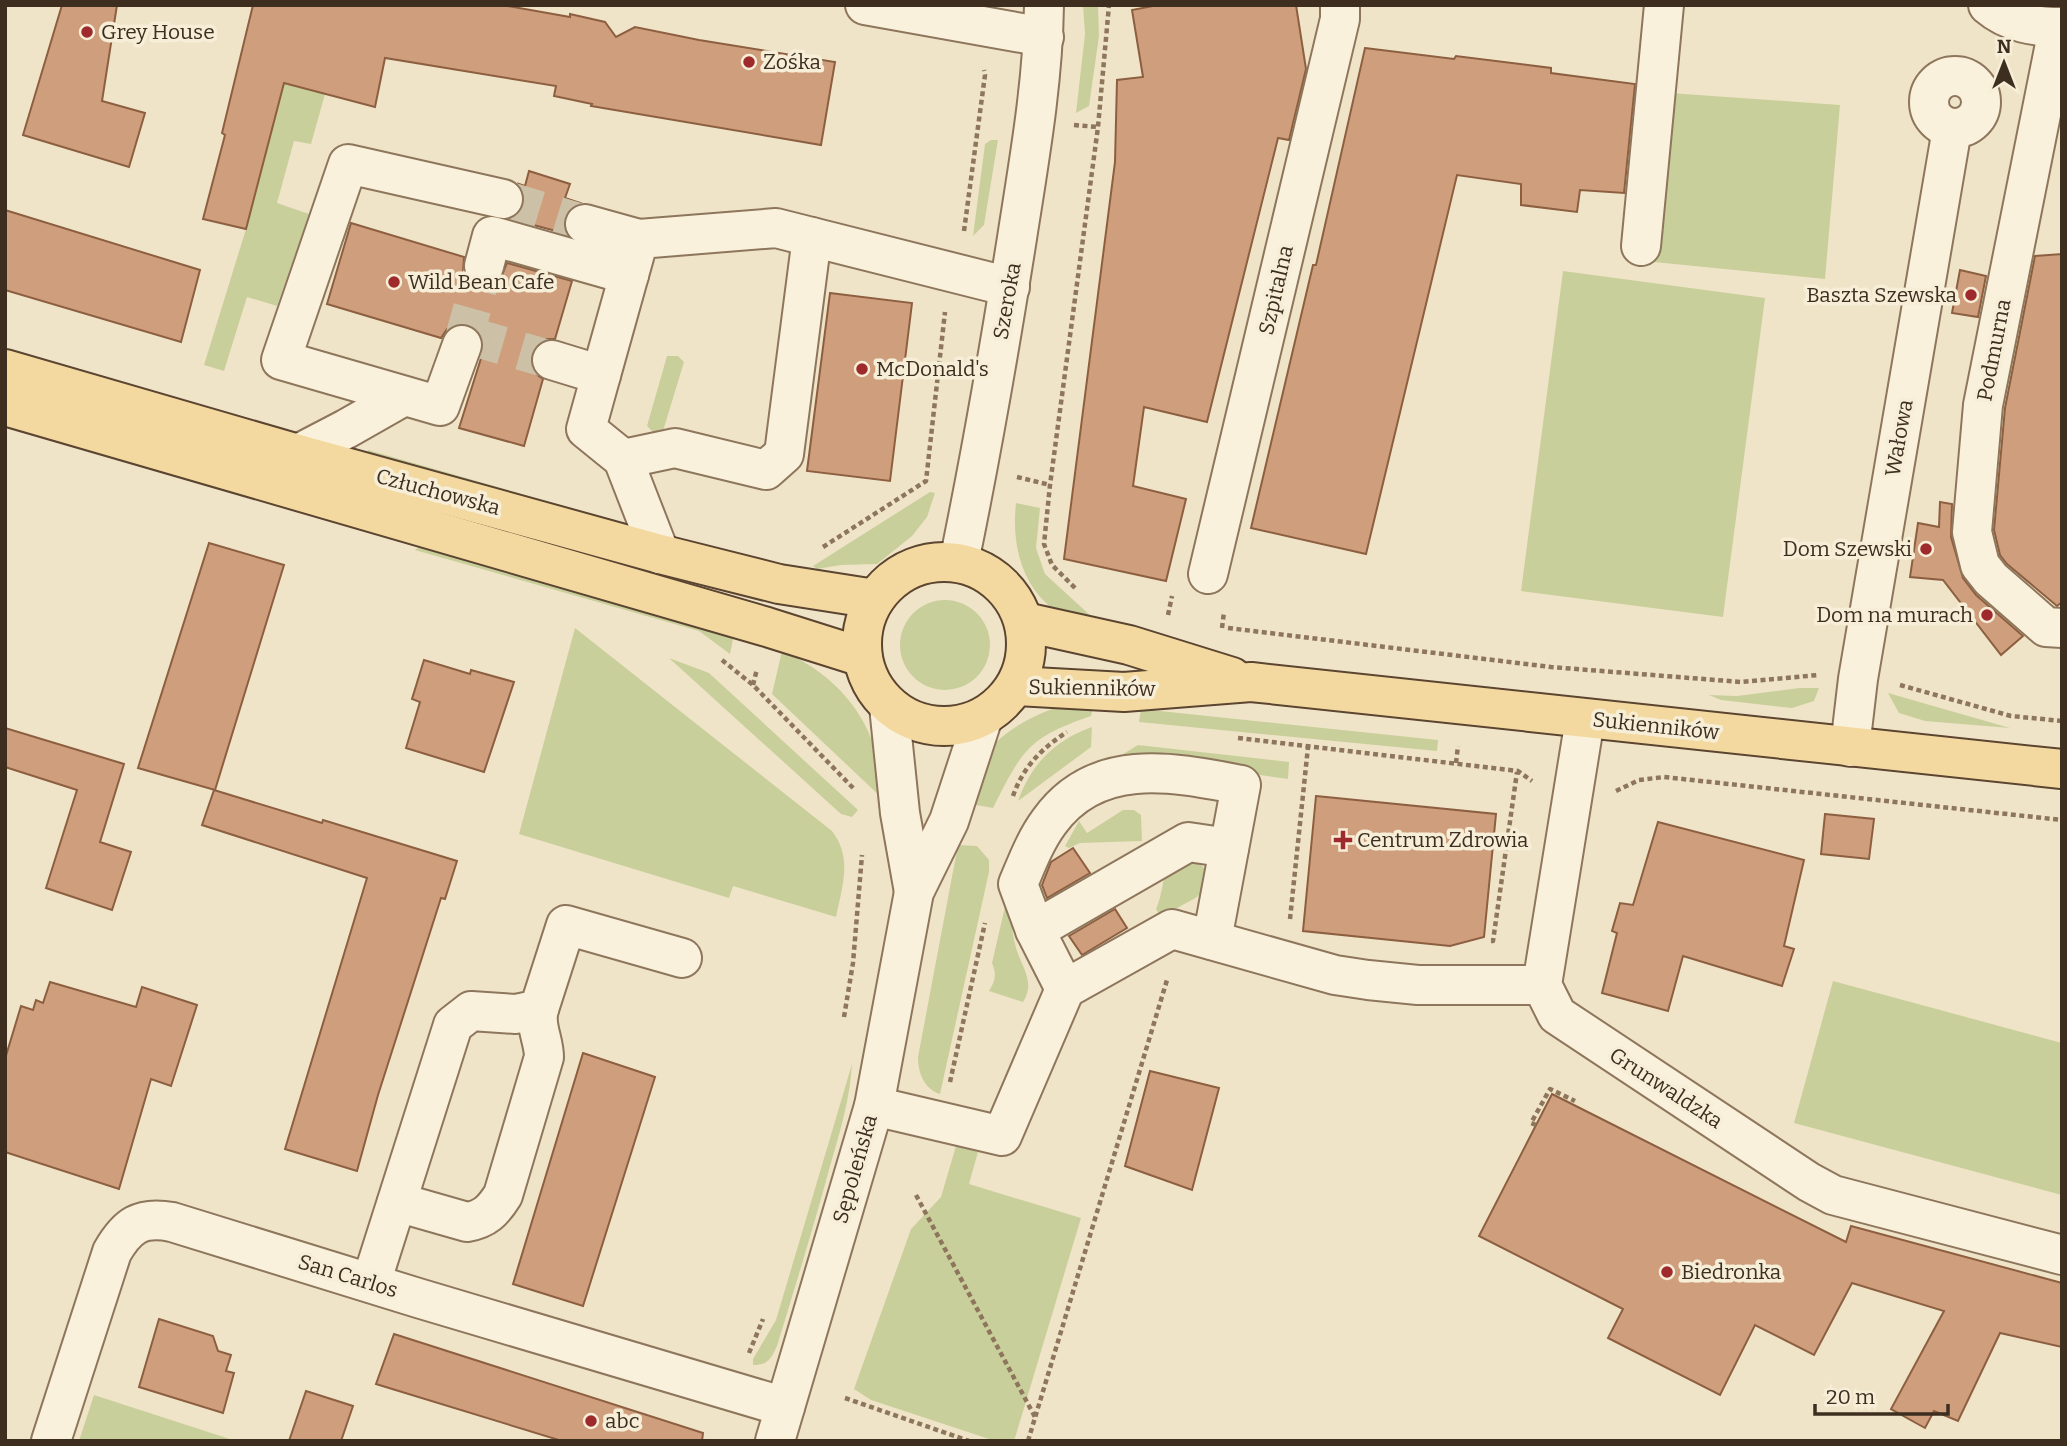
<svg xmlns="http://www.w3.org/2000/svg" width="2067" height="1446" viewBox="0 0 2067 1446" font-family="Bitter,serif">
  <rect width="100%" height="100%" fill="#f0e4c8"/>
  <g fill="#c9cf9b">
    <path d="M 1083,5 L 1098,5 L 1099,36 L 1089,106 L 1076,113 L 1085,34 Z"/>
    <path d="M 284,83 L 325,94 L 311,144 L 294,141 L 277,203 L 309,214 L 277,306 L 247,297 L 224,371 L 204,365 L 246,229 Z"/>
    <path d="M 1670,93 L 1840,105 L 1825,279 L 1654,262 Z"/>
    <path d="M 991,140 L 998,140 L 984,225 L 973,236 L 985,144 Z"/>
    <path d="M 1563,271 L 1765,298 L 1723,617 L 1521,591 Z"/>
    <path d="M 667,356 L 678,356 L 684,362 L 663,431 L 654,433 L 647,426 Z"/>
    <path d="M 368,450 L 620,522 L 617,530 L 366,458 Z"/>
    <path d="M 930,492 L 935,493 L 927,517 L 912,536 L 877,564 L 841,565 L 817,569 L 813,566 Z"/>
    <path d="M 1016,503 L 1040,508 L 1036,548 L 1045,574 L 1092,617 C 1083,617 1068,618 1059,615 C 1055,614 1050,607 1047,604 C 1019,578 1012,540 1016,503 Z"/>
    <path d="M 426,542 L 734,634 L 730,654 L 699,631 L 415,550 Z"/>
    <circle cx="945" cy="645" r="45"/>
    <path d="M 575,628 L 832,831 C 853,858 842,887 836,917 L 733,886 L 729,898 L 519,834 Z"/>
    <path d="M 782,651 C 825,669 862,704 875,750 C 879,765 880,782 882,798 L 772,694 Z"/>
    <path d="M 669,658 L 709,673 L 858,810 L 852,817 L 841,814 Z"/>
    <path d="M 1800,688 L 1819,688 L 1814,701 L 1792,708 L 1721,700 L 1709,695 L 1737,696 Z"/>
    <path d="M 1888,693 L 2010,728 L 1925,721 L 1899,713 Z"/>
    <path d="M 1062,706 L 1093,707 L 1091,716 C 1027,738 1022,751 993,808 L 965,803 C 969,791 973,778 978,766 C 992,737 1032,714 1062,706 Z"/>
    <path d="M 1141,709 L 1438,740 L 1437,751 L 1139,722 Z"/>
    <path d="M 1092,727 L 1091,747 L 1018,801 C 1031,764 1055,740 1092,727 Z"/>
    <path d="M 1138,745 L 1289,762 L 1288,779 L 1175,763 L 1113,768 L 1010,900 C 1012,914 1011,930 1015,944 C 1019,964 1037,981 1023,1002 L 989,991 C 995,981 997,975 992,963 L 1025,820 L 1042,803 Z"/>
    <path d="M 1123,810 L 1134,810 L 1141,815 L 1142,841 L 1080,843 L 1069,848 L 1065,846 L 1079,821 L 1087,833 Z"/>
    <path d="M 958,845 L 977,846 L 989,860 L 989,872 L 940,1094 C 924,1089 918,1073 918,1057 Z"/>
    <path d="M 1196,860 L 1205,869 L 1205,888 L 1197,897 L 1161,917 L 1156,909 C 1162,896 1162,882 1167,868 Z"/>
    <path d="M 1833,981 L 2062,1043 L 2062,1195 L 1794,1123 Z"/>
    <path d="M 852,1064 C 850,1100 839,1135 829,1170 C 813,1229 795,1287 777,1346 C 771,1359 768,1365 753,1365 L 753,1359 L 776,1320 Z"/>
    <path d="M 956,1146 L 978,1152 L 969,1184 L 1081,1218 L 1015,1438 L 1010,1441 L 995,1441 L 871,1400 L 854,1389 L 911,1229 L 941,1197 Z"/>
    <path d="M 94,1395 L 236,1441 L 79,1441 Z"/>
  </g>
  <g fill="#cf9f7d" stroke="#8d5f41" stroke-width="2">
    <path d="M 62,5 L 117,5 L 102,101 L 145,113 L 129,167 L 23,135 Z"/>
    <path d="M 253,5 L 502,5 L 570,17 L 570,14 L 605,22 L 616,37 L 635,27 L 699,40 L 835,62 L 821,145 L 591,106 L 592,104 L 554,96 L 556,86 L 385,58 L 375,107 L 284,83 L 246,229 L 203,219 L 225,135 L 222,133 Z"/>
    <path d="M 1158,5 L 1296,5 L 1306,69 L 1289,140 L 1278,138 L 1207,422 L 1144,407 L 1133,486 L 1186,499 L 1166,581 L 1064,559 L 1115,162 L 1117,80 L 1143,77 L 1132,10 Z"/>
    <path d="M 1365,48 L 1454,59 L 1456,56 L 1551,68 L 1551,73 L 1635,84 L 1624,193 L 1580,190 L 1577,212 L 1521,205 L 1521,184 L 1457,175 L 1366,554 L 1251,528 L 1313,265 L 1316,265 Z"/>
    <path d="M 529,171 L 570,184 L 565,198 L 580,203 L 570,208 L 564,218 L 564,229 L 567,234 L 511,219 L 519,213 L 524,204 L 524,193 L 519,184 L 525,186 Z"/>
    <path d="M 5,210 L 200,270 L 181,342 L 5,290 Z"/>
    <path d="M 351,223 L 464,257 L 463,272 L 469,282 L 479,287 L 490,287 L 499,282 L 507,263 L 572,281 L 555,339 L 546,339 L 538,344 L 531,354 L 531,366 L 536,374 L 543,379 L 524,446 L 459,428 L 483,352 L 483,340 L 478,330 L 469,324 L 457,324 L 447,329 L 441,338 L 327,304 Z"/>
    <path d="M 2062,254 L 2062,602 L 2057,606 L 2007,564 L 2000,555 L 1994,530 L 2005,408 L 2035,256 Z"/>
    <path d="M 1960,270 L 1986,276 L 1978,317 L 1952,313 Z"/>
    <path d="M 830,293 L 912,303 L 890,481 L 807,471 Z"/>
    <path d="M 1940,502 L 1952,504 L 1951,537 L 1963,578 L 1976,595 L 2023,636 L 2001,655 L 1943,580 L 1910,577 L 1918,523 L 1939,527 Z"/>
    <path d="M 209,543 L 284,565 L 215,790 L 138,768 Z"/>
    <path d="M 424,660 L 470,674 L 471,670 L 514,682 L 484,772 L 406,748 L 420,702 L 412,699 Z"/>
    <path d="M 5,728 L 124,764 L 100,842 L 131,852 L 112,910 L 46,888 L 77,790 L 5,767 Z"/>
    <path d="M 214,790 L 322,823 L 323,820 L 457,861 L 445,899 L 441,898 L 378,1095 L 357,1171 L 285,1149 L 367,878 L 202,825 Z"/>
    <path d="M 1316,796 L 1496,814 L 1484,937 L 1450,946 L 1303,931 Z"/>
    <path d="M 1825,814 L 1874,819 L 1869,859 L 1821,854 Z"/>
    <path d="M 1658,822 L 1804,860 L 1784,946 L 1794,949 L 1782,986 L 1683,956 L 1668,1011 L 1602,993 L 1617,933 L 1612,931 L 1620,903 L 1633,905 Z"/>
    <path d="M 1073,848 L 1090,873 L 1047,898 L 1042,885 L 1051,862 Z"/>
    <path d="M 1115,909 L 1127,928 L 1082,955 L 1069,936 Z"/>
    <path d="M 50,982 L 136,1007 L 142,987 L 197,1005 L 171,1086 L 151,1079 L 119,1189 L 5,1152 L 5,1059 L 21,1006 L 33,1010 L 36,1000 L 43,1003 Z"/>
    <path d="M 583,1053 L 655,1077 L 583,1306 L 513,1284 Z"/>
    <path d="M 1150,1071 L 1219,1088 L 1192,1190 L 1125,1166 Z"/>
    <path d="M 1552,1094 L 1846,1242 L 1851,1226 L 2062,1283 L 2062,1347 L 2000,1333 L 1958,1421 L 1934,1411 L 1925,1428 L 1891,1409 L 1944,1311 L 1852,1283 L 1814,1355 L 1755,1325 L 1720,1395 L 1608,1338 L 1623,1309 L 1479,1236 Z"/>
    <path d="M 159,1319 L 213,1336 L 218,1351 L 231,1355 L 226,1371 L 234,1373 L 223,1413 L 139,1387 Z"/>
    <path d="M 394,1334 L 703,1433 L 702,1441 L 562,1441 L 376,1384 Z"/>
    <path d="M 306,1391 L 353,1406 L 341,1441 L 289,1441 Z"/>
  </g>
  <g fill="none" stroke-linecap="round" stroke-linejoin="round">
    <g stroke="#ccc0a6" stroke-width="38" stroke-dasharray="38 19" stroke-linecap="butt">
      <path d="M 503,199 L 585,224"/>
      <path d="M 466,335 L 552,360"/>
      <path d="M 462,345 L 484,266"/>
    </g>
    <defs>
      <g id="minor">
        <path d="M 865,5 L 1044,37"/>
        <path d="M 1988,5 C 2009,23 2035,27 2062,27"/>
        <path d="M 2062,33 L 2055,44 L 1983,405 L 1972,532 L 1980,565 L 1991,579 L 2046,627 L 2062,628"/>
        <circle cx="1955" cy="102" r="26"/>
        <path d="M 585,224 L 639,239"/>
        <path d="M 1641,246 L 1664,5"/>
        <path d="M 484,266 L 492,236 L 629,275"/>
        <path d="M 462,345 L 440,406 L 281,360 L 348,164 L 503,199"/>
        <path d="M 552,360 L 601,375 L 586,429 L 623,459 L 660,554"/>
        <path d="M 601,375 L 639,239 L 776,228 L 1010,287"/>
        <path d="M 298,454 L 346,429 L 404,396"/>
        <path d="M 623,459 L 675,448 L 766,470 L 784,454 L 812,237"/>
        <path d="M 959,562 C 981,455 1000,346 1017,238 C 1029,161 1043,83 1044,5"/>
        <path d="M 1208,574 L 1340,19 L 1340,5"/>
        <path d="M 889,706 L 900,813 L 914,892"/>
        <path d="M 1585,719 L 1542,985 L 1557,1015 L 1809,1182 L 1833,1195 L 2062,1255"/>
        <path d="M 1850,747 L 1858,679 L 1952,129"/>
        <path d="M 1035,930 L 1188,842 L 1229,848"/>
        <path d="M 1065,989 L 1035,930 L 1018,884 C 1027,863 1035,841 1049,822 C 1096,756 1173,772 1241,785 L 1212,940"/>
        <path d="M 874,1106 L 1002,1136 L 1065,989 L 1172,929 L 1335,975 L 1368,980 L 1418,985 L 1542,985"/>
        <path d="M 397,1202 L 467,1222 C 485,1219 493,1211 503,1195 L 544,1057 C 544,1040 534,1025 539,1009"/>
        <path d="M 371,1283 L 453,1025 L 471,1011 L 516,1014 L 539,1009 L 566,925 L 682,958"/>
        <path d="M 51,1441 L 112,1252 C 127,1226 140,1216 172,1222 L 418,1298 L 785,1407"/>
        <path d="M 775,1441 L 874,1106 L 914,892 L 949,821 L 983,717"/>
      </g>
      <g id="major">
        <path d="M 5,369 L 298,454 L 660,554 L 779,584 L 875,599"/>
        <path d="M 5,406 L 767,627 L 862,657"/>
        <circle cx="944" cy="644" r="82"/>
        <path d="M 1025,622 L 1129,645 L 1232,677"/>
        <path d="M 1016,686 L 1124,692 L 1251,682 L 2062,769"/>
      </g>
    </defs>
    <use href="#minor" stroke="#8d765c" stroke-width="42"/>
    <use href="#major" stroke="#5b4430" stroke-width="42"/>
    <g stroke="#8d765c" stroke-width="4.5" stroke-dasharray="5 3.5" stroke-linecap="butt">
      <path d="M 1074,125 L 1098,127"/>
      <path d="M 964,231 L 985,75 L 984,70"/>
      <path d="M 1017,477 L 1050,485"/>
      <path d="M 823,547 L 926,481 L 945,312"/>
      <path d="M 1075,588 L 1052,565 L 1044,544 L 1050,485 L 1098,127 L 1109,5"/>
      <path d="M 1168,615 L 1172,596"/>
      <path d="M 1222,628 L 1224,612"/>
      <path d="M 1228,628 L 1551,667 L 1741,682 L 1818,675"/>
      <path d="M 722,660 L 753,685 L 855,790"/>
      <path d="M 753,685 L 757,669"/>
      <path d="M 1900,685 L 2011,716 L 2062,721"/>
      <path d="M 1238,738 L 1518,771 L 1532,781"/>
      <path d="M 1456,763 L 1458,746"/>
      <path d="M 1616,791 L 1639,780 L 1664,777 L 2062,820"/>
      <path d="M 1013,796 C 1023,767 1042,748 1067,732"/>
      <path d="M 1290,919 L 1308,747"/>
      <path d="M 1491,941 L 1493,941 L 1517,772"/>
      <path d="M 844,1017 L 853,963 L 862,855"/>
      <path d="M 950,1082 L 985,923"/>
      <path d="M 1536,1125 L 1531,1123 L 1550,1089 L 1575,1101"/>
      <path d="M 916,1195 L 1035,1417"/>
      <path d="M 749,1353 L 763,1319"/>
      <path d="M 845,1398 L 969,1441"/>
      <path d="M 1028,1441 L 1167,980"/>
    </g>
    <use href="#minor" stroke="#faf1dc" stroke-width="38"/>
    <use href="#major" stroke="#f3d9a0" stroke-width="38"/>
  </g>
  <g fill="#9e2a2b" stroke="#f7eed8" stroke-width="2.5">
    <circle cx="87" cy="32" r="7"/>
    <circle cx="749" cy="62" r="7"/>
    <circle cx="394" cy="282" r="7"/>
    <circle cx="1971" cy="295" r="7"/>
    <circle cx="862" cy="369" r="7"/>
    <circle cx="1926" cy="549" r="7"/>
    <circle cx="1987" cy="615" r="7"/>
    <path d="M1339.5 829.5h7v7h7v7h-7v7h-7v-7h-7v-7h7z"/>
    <circle cx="1667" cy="1272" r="7"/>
    <circle cx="591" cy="1421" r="7"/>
  </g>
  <g text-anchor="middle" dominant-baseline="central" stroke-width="7" stroke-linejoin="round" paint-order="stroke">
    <g font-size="21" fill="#3d2e20" stroke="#f7eed8" text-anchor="start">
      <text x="101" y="32">Grey House</text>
      <text x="763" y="62">Zośka</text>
      <text x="408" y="282">Wild Bean Cafe</text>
      <text x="1957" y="295" text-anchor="end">Baszta Szewska</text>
      <text x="876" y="369">McDonald's</text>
      <text x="1912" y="549" text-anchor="end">Dom Szewski</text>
      <text x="1973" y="615" text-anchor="end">Dom na murach</text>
      <text x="1357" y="840">Centrum Zdrowia</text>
      <text x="1681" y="1272">Biedronka</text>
      <text x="605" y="1421">abc</text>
    </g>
    <g font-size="21" fill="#3d2e20" stroke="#f7eed8">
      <text transform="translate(1276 290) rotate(-77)">Szpitalna</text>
      <text transform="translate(1007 301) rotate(-80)">Szeroka</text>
      <text transform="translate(1994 350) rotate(-79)">Podmurna</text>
      <text transform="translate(1899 438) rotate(-80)">Wałowa</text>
      <text transform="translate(438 492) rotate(15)">Człuchowska</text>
      <text transform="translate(1092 688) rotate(1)">Sukienników</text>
      <text transform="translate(1656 726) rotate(6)">Sukienników</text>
      <text transform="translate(1666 1088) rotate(33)">Grunwaldzka</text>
      <text transform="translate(855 1169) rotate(-74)">Sępoleńska</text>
      <text transform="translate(348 1276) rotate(17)">San Carlos</text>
    </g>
  </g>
  <rect width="2067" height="1446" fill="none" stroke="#3d2e20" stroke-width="14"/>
  <g transform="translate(2004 63)" stroke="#f7eed8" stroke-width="5" paint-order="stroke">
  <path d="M0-5L12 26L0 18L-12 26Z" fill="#3d2e20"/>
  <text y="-10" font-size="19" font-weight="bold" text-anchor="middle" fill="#3d2e20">N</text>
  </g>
  <path d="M1815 1404v10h133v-10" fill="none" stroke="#3d2e20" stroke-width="3.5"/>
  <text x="1826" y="1404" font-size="21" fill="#3d2e20" stroke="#f7eed8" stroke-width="5" paint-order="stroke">20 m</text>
</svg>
